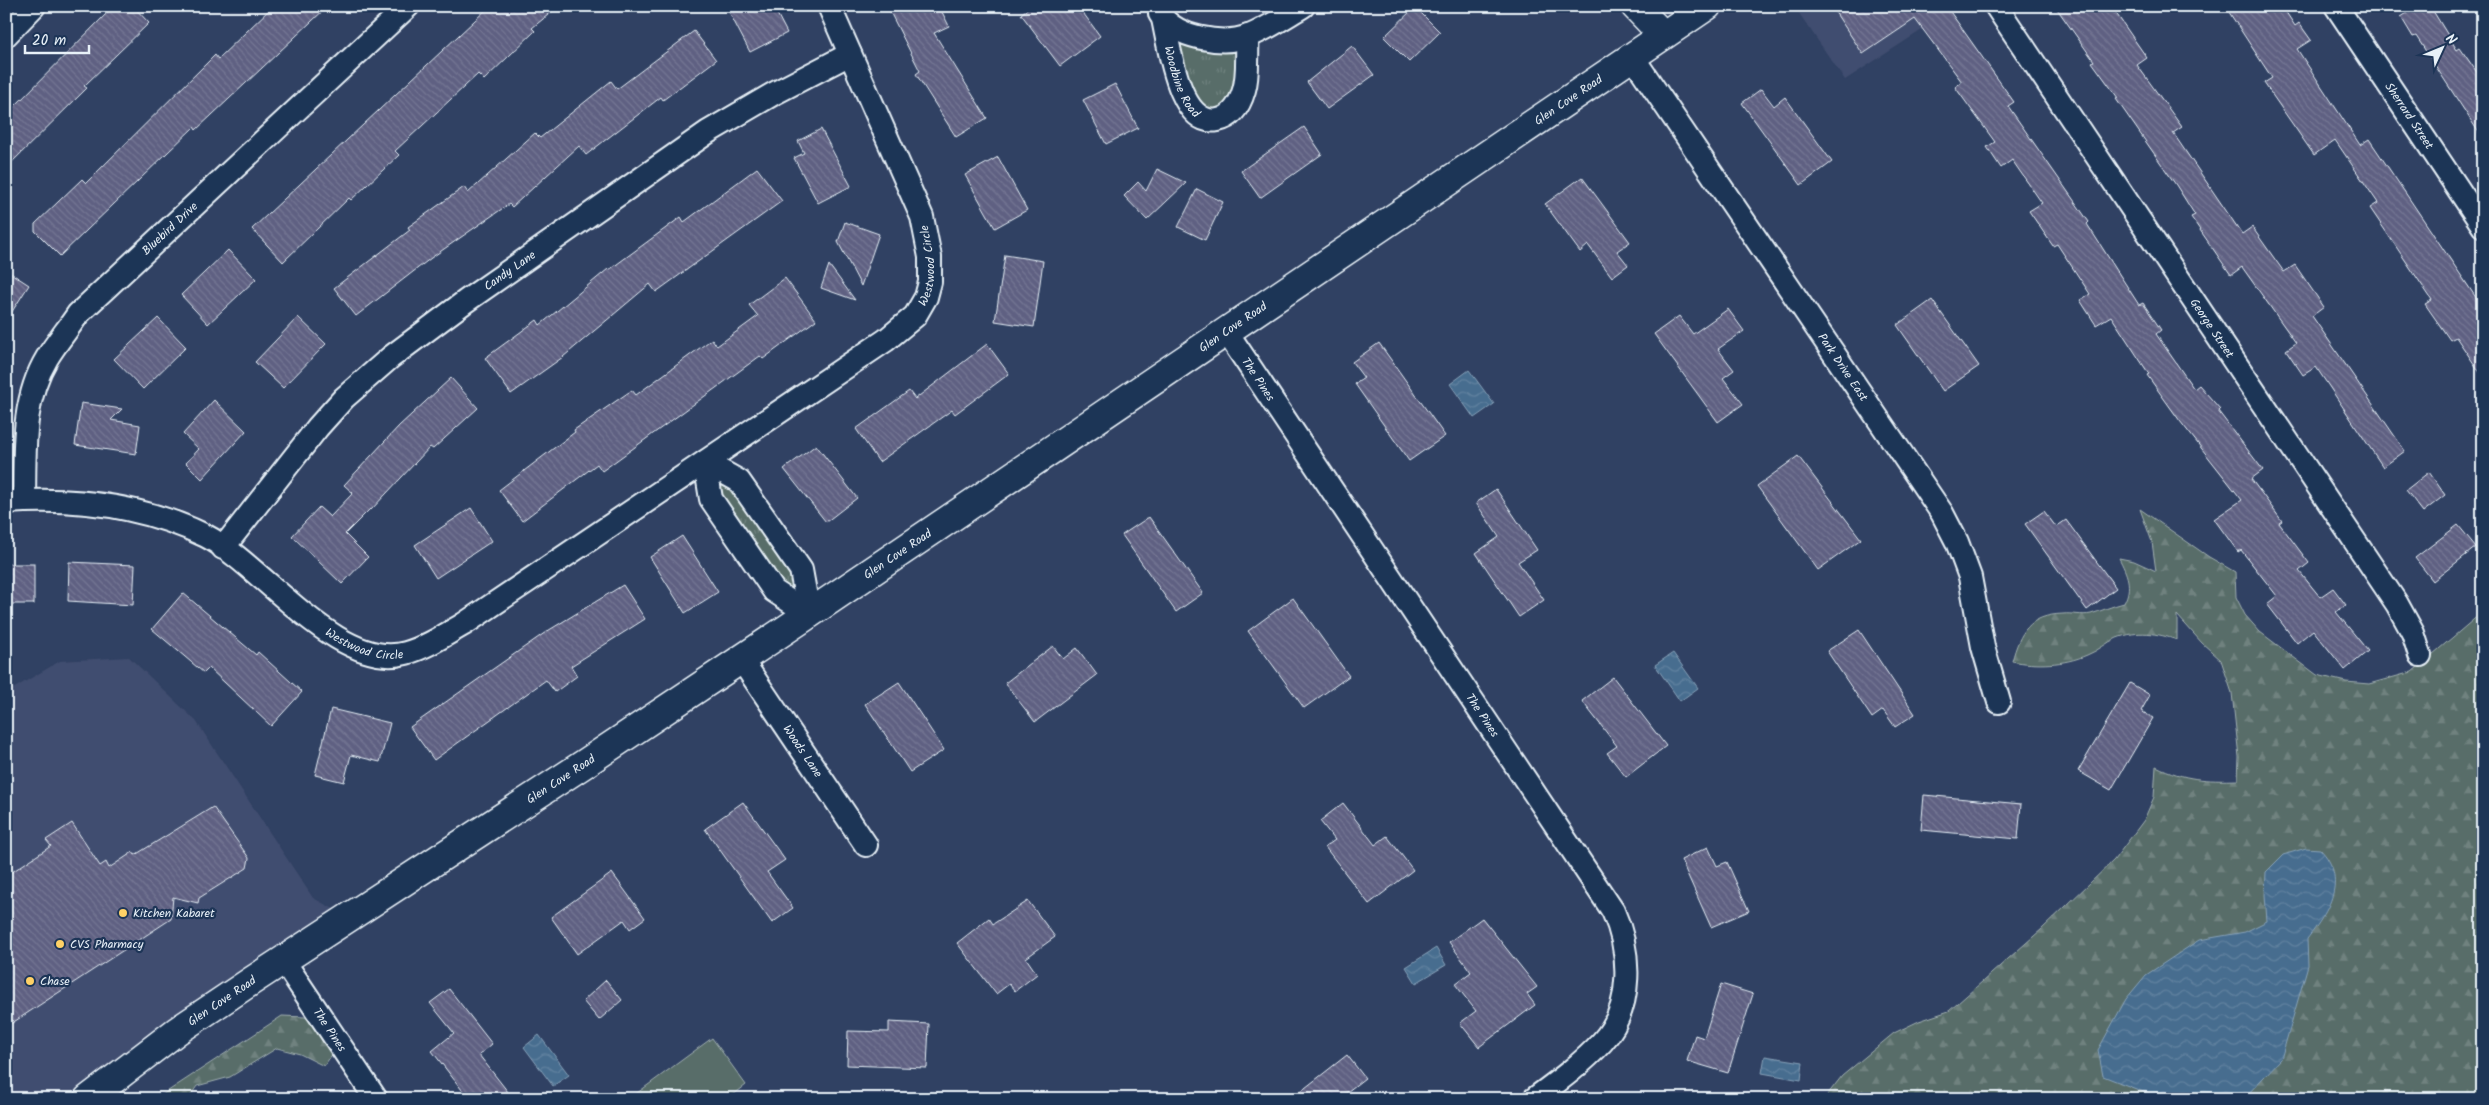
<svg xmlns="http://www.w3.org/2000/svg" width="2489" height="1105" viewBox="0 0 2489 1105" font-family="Kalam,sans-serif">
  <defs>
    <pattern id="grass-tufts" width="24" height="20" patternUnits="userSpaceOnUse" patternTransform="scale(1.25)"><rect width="24" height="20" fill="#586d69"/><path d="M3 7l-1-3M5 7V3M7 7l1-3M15 17l-1-3M17 17v-4M19 17l1-3" fill="none" stroke="#70827f"/></pattern>
    <pattern id="forest-firs" width="22" height="20" patternUnits="userSpaceOnUse" patternTransform="scale(1.25)"><rect width="22" height="20" fill="#586d69"/><path d="M5 1l3.5 6h-7zM16 11l3.5 6h-7z" fill="#70827f"/></pattern>
    <pattern id="water-waves" width="16" height="10" patternUnits="userSpaceOnUse" patternTransform="scale(1.25)"><rect width="16" height="10" fill="#476d8f"/><path d="M0 5q4-4 8 0t8 0" fill="none" stroke="#6282a0"/></pattern>
    <pattern id="building-back-hatch" width="6" height="6" patternUnits="userSpaceOnUse" patternTransform="scale(1.25)"><rect width="6" height="6" fill="#5e6082"/><path d="M-1 5l2 2M0 0l6 6M5-1l2 2" fill="none" stroke="#757794"/></pattern>
  </defs>
  <rect width="100%" height="100%" fill="#304163"/>
  <filter id="ink" filterUnits="userSpaceOnUse"><feTurbulence type="fractalNoise" baseFrequency=".02" numOctaves="2"/><feDisplacementMap in="SourceGraphic" scale="10" xChannelSelector="R" yChannelSelector="G"/><feConvolveMatrix kernelMatrix="1 2 1 2 8 2 1 2 1" color-interpolation-filters="sRGB"/></filter>
  <g filter="url(#ink)">
    <g fill="#414d6f">
      <path d="M 1794,6 L 1959,6 L 1845,80 Z"/>
      <path d="M 129,657 L 196,721 L 313,898 L 349,917 L 88,1099 L 6,1099 L 6,693 L 60,661 Z"/>
    </g>
    <g fill="url(#grass-tufts)" stroke="#a0afb0">
      <path d="M 1175,28 L 1248,36 L 1226,118 L 1187,103 Z"/>
      <path d="M 705,462 L 739,481 L 801,570 L 809,614 L 774,591 L 711,499 Z"/>
    </g>
    <g fill="url(#forest-firs)" stroke="#a0afb0">
      <path d="M 2140,509 L 2209,557 L 2235,572 L 2236,597 L 2245,615 L 2260,632 L 2317,675 L 2346,682 L 2369,684 L 2412,672 L 2480,614 L 2483,617 L 2483,1099 L 1824,1099 L 1842,1076 L 1894,1033 L 1919,1021 L 1949,1011 L 2042,929 L 2114,860 L 2144,820 L 2154,797 L 2156,766 C 2185,780 2206,781 2238,780 L 2239,757 L 2232,693 L 2221,660 L 2202,643 L 2177,615 L 2177,640 C 2157,633 2138,630 2117,638 C 2107,642 2098,651 2087,655 C 2064,665 2036,666 2012,661 C 2020,632 2029,615 2063,614 C 2072,613 2082,616 2091,614 C 2101,611 2112,606 2124,603 C 2133,586 2127,574 2119,558 L 2134,561 L 2156,571 L 2152,542 Z"/>
      <path d="M 282,1016 L 305,1017 L 317,1028 L 333,1053 L 324,1066 L 300,1054 L 277,1048 L 230,1077 L 197,1086 L 188,1099 L 156,1099 Z"/>
    </g>
    <path fill="#586d69" stroke="#a0afb0" d="M 712,1038 L 746,1085 L 728,1099 L 629,1099 Z"/>
    <g fill="url(#water-waves)" stroke="#87a2b9">
      <path d="M 1469,370 L 1494,404 L 1474,418 L 1450,384 Z"/>
      <path d="M 1673,653 L 1698,688 L 1680,701 L 1655,665 Z"/>
      <path d="M 2306,848 L 2320,849 C 2349,879 2329,911 2307,939 L 2308,965 L 2281,1059 L 2247,1095 L 2231,1099 L 2168,1099 L 2154,1096 L 2103,1076 L 2098,1050 L 2126,999 L 2146,975 L 2199,940 L 2245,932 L 2267,921 L 2265,895 L 2266,872 L 2283,855 Z"/>
      <path d="M 1436,948 L 1446,965 L 1416,983 L 1406,967 Z"/>
      <path d="M 539,1035 L 569,1075 L 553,1086 L 524,1047 Z"/>
      <path d="M 1765,1056 L 1803,1062 L 1801,1080 L 1762,1073 Z"/>
    </g>
    <g fill="url(#building-back-hatch)" stroke="#e8f1f8">
      <path d="M 114,6 L 133,6 L 149,23 L 84,86 L 87,88 L 6,168 L 6,115 Z"/>
      <path d="M 273,6 L 328,6 L 196,130 L 194,127 L 60,256 L 35,231 L 35,224 L 82,179 L 86,183 L 215,55 L 218,59 Z"/>
      <path d="M 490,6 L 559,6 L 532,28 L 535,31 L 484,80 L 478,74 L 395,151 L 399,155 L 351,200 L 349,198 L 283,262 L 252,229 Z"/>
      <path d="M 726,6 L 773,6 L 787,33 L 750,52 Z"/>
      <path d="M 887,6 L 939,6 L 949,26 L 934,33 L 987,118 L 956,137 L 916,74 L 920,71 Z"/>
      <path d="M 1031,6 L 1078,6 L 1100,36 L 1060,66 L 1021,14 Z"/>
      <path d="M 1831,6 L 1946,6 L 2014,102 L 2008,106 L 2089,222 L 2087,224 L 2139,305 L 2143,303 L 2161,330 L 2156,334 L 2194,389 L 2199,385 L 2220,409 L 2218,411 L 2263,470 L 2251,479 L 2282,521 L 2279,523 L 2309,563 L 2299,571 L 2320,597 L 2333,588 L 2346,605 L 2336,612 L 2368,651 L 2345,670 L 2313,630 L 2297,643 L 2267,604 L 2277,596 L 2241,550 L 2238,552 L 2214,519 L 2242,500 L 2180,421 L 2147,375 L 2149,374 L 2111,316 L 2096,325 L 2080,300 L 2090,294 L 2057,244 L 2053,246 L 2029,211 L 2042,203 L 2012,160 L 2001,168 L 1987,147 L 1995,142 L 1955,87 L 1962,82 L 1915,19 L 1863,54 Z"/>
      <path d="M 2055,6 L 2111,6 L 2147,58 L 2137,65 L 2182,127 L 2173,133 L 2242,234 L 2252,227 L 2284,272 L 2295,265 L 2324,307 L 2312,316 L 2405,451 L 2383,467 L 2316,367 L 2303,375 L 2286,350 L 2296,343 L 2242,267 L 2231,275 L 2191,217 L 2195,215 L 2176,185 L 2116,99 L 2118,98 L 2092,62 L 2094,61 Z"/>
      <path d="M 2225,6 L 2282,6 L 2295,26 L 2299,23 L 2311,40 L 2297,49 L 2360,145 L 2369,139 L 2483,308 L 2483,377 L 2456,337 L 2450,340 L 2425,304 L 2432,300 L 2370,208 L 2378,203 L 2335,140 L 2314,155 L 2264,83 L 2272,78 Z"/>
      <path d="M 2418,6 L 2430,6 L 2457,50 L 2460,48 L 2483,81 L 2483,139 L 2416,36 L 2413,37 L 2401,17 Z"/>
      <path d="M 1415,7 L 1440,32 L 1409,62 L 1384,37 Z"/>
      <path d="M 694,31 L 716,60 L 663,100 L 661,97 L 586,155 L 579,146 L 512,207 L 509,204 L 431,258 L 356,316 L 334,288 L 410,230 L 408,227 L 464,187 L 468,193 L 535,133 L 540,138 L 611,81 L 617,89 Z"/>
      <path d="M 1352,46 L 1374,75 L 1327,109 L 1307,82 Z"/>
      <path d="M 1115,84 L 1138,128 L 1106,144 L 1083,100 Z"/>
      <path d="M 1761,89 L 1774,106 L 1785,97 L 1832,162 L 1801,185 L 1742,103 Z"/>
      <path d="M 1304,127 L 1322,154 L 1260,198 L 1241,171 Z"/>
      <path d="M 821,129 L 851,186 L 818,203 L 794,158 L 804,153 L 798,141 Z"/>
      <path d="M 998,157 L 1027,210 L 995,228 L 965,175 Z"/>
      <path d="M 757,168 L 782,201 L 656,292 L 650,284 L 563,357 L 511,394 L 485,358 L 537,320 L 540,325 L 608,269 L 609,270 L 681,217 L 684,222 Z"/>
      <path d="M 1157,169 L 1186,183 L 1147,220 L 1124,196 L 1138,182 L 1146,191 Z"/>
      <path d="M 1582,177 L 1630,242 L 1617,251 L 1628,265 L 1612,277 L 1588,245 L 1580,252 L 1545,204 Z"/>
      <path d="M 1197,189 L 1223,202 L 1205,240 L 1178,227 Z"/>
      <path d="M 845,222 L 879,234 L 861,286 L 838,242 Z"/>
      <path d="M 228,250 L 256,279 L 208,324 L 181,295 Z"/>
      <path d="M 1005,255 L 1043,261 L 1034,327 L 995,321 Z"/>
      <path d="M 829,265 L 855,300 L 821,288 Z"/>
      <path d="M 6,270 L 29,285 L 6,321 Z"/>
      <path d="M 785,278 L 816,320 L 763,359 L 760,356 L 602,471 L 597,464 L 522,521 L 499,490 L 575,432 L 574,430 L 632,390 L 636,395 L 712,339 L 717,346 L 758,316 L 749,305 Z"/>
      <path d="M 1932,300 L 1979,366 L 1943,391 L 1897,325 Z"/>
      <path d="M 1728,309 L 1744,331 L 1718,349 L 1734,370 L 1723,378 L 1743,404 L 1718,422 L 1654,334 L 1679,316 L 1693,334 Z"/>
      <path d="M 298,317 L 326,344 L 283,388 L 255,362 Z"/>
      <path d="M 158,318 L 186,347 L 143,389 L 114,359 Z"/>
      <path d="M 1379,343 L 1445,436 L 1409,461 L 1355,384 L 1364,378 L 1352,362 Z"/>
      <path d="M 987,344 L 1009,374 L 955,414 L 952,410 L 879,462 L 856,429 L 909,391 L 915,399 Z"/>
      <path d="M 451,378 L 478,408 L 433,449 L 430,447 L 371,510 L 370,509 L 345,534 L 368,557 L 342,584 L 292,536 L 319,507 L 330,517 L 353,493 L 344,485 L 399,426 Z"/>
      <path d="M 214,400 L 246,431 L 202,479 L 186,463 L 199,449 L 183,434 Z"/>
      <path d="M 81,403 L 122,409 L 111,420 L 140,425 L 136,454 L 75,445 Z"/>
      <path d="M 816,445 L 857,498 L 826,522 L 784,469 Z"/>
      <path d="M 1798,456 L 1861,539 L 1818,570 L 1757,486 Z"/>
      <path d="M 2429,472 L 2445,495 L 2423,512 L 2406,490 Z"/>
      <path d="M 1496,489 L 1537,550 L 1518,562 L 1544,600 L 1519,617 L 1476,553 L 1499,537 L 1476,503 Z"/>
      <path d="M 471,508 L 492,541 L 436,578 L 415,545 Z"/>
      <path d="M 2044,511 L 2056,527 L 2066,520 L 2116,588 L 2087,610 L 2025,524 Z"/>
      <path d="M 1149,517 L 1203,593 L 1176,612 L 1122,535 Z"/>
      <path d="M 2458,525 L 2476,547 L 2433,581 L 2415,558 Z"/>
      <path d="M 682,536 L 718,592 L 685,613 L 650,557 Z"/>
      <path d="M 69,562 L 135,565 L 133,605 L 68,601 Z"/>
      <rect x="6" y="564" width="28" height="40"/>
      <path d="M 623,585 L 645,619 L 571,666 L 577,676 L 555,692 L 546,680 L 434,760 L 410,727 L 546,632 Z"/>
      <path d="M 183,593 L 256,655 L 258,652 L 302,692 L 271,726 L 209,668 L 204,673 L 152,629 Z"/>
      <path d="M 1293,598 L 1349,676 L 1304,708 L 1248,631 Z"/>
      <path d="M 1859,630 L 1915,714 L 1895,727 L 1883,710 L 1872,718 L 1827,651 Z"/>
      <path d="M 1053,646 L 1063,659 L 1077,648 L 1097,675 L 1035,722 L 1005,683 Z"/>
      <path d="M 1613,677 L 1666,746 L 1626,777 L 1607,753 L 1617,746 L 1582,701 Z"/>
      <path d="M 899,682 L 944,750 L 910,772 L 865,704 Z"/>
      <path d="M 2130,683 L 2150,695 L 2141,711 L 2153,718 L 2111,790 L 2078,771 Z"/>
      <path d="M 331,709 L 390,723 L 380,762 L 351,755 L 344,782 L 315,775 Z"/>
      <path d="M 1924,795 L 2021,804 L 2018,839 L 1921,830 Z"/>
      <path d="M 743,802 L 785,860 L 767,872 L 793,908 L 772,923 L 705,829 Z"/>
      <path d="M 1343,803 L 1375,845 L 1387,836 L 1413,870 L 1369,904 L 1325,847 L 1335,840 L 1320,821 Z"/>
      <path d="M 213,807 L 249,858 L 247,868 L 199,898 L 198,903 L 173,897 L 171,919 L 6,1027 L 6,876 L 51,846 L 46,840 L 72,823 L 100,866 L 106,862 L 109,868 L 133,852 L 135,855 Z"/>
      <path d="M 1708,847 L 1717,866 L 1727,862 L 1749,911 L 1711,927 L 1681,860 Z"/>
      <path d="M 612,873 L 645,918 L 630,929 L 624,920 L 577,954 L 551,917 Z"/>
      <path d="M 1028,901 L 1055,937 L 1026,958 L 1037,974 L 1015,991 L 1009,984 L 996,994 L 957,943 L 989,918 L 993,924 Z"/>
      <path d="M 1482,918 L 1537,987 L 1527,994 L 1535,1005 L 1479,1047 L 1460,1023 L 1476,1011 L 1455,984 L 1471,972 L 1449,942 Z"/>
      <path d="M 606,980 L 622,1000 L 599,1020 L 583,1001 Z"/>
      <path d="M 1721,984 L 1753,994 L 1728,1073 L 1687,1061 L 1695,1035 L 1704,1038 Z"/>
      <path d="M 449,989 L 492,1044 L 479,1055 L 508,1092 L 499,1099 L 469,1099 L 432,1051 L 454,1033 L 430,1003 Z"/>
      <path d="M 889,1022 L 929,1024 L 927,1068 L 847,1065 L 848,1031 L 889,1032 Z"/>
      <path d="M 1347,1055 L 1365,1078 L 1338,1099 L 1291,1099 Z"/>
    </g>
    <g fill="none" stroke-linecap="round" stroke-linejoin="round">
      <defs>
        <g id="street">
          <path id="s1" d="M 1996,6 L 2397,604 L 2413,633 L 2420,655"/>
          <path id="s2" d="M 2336,6 L 2483,226"/>
          <path d="M 1160,14 C 1176,38 1223,46 1249,36 C 1267,29 1286,16 1303,6"/>
          <path id="s3" d="M 1163,19 C 1169,45 1179,128 1218,120 C 1233,117 1240,104 1244,90 C 1249,74 1246,53 1248,36"/>
          <path d="M 6,35 L 34,6"/>
          <path id="s4" d="M 1632,56 L 1942,513 L 1957,542 L 1970,577 L 1983,647 L 1999,702"/>
          <path id="s5" d="M 1226,331 L 1613,911 C 1631,951 1634,1007 1602,1042 C 1583,1063 1557,1082 1534,1099"/>
          <path d="M 705,462 L 739,481 L 801,570 L 809,614 L 774,591 L 711,499 Z"/>
          <path id="s6" d="M 24,501 C 25,453 21,401 47,358 C 56,343 68,329 78,314 L 408,6"/>
          <path id="s7" d="M 6,502 C 75,497 143,505 206,536 C 261,564 339,672 406,653 C 427,647 445,635 464,624 L 886,340 L 915,316 L 926,297 L 930,282 L 930,257 L 922,217 L 829,6"/>
          <path id="s8" d="M 223,548 L 318,427 L 344,398 L 391,357 L 466,301 L 708,132 L 773,94 L 850,54"/>
          <path id="s9" d="M 741,659 L 866,845"/>
          <path id="s10" d="M 283,960 L 376,1099"/>
        </g>
        <path id="secondary" d="M 1635,6 L 1663,35"/>
        <g id="primary">
          <path id="s11" d="M 88,1099 L 177,1031 L 250,982 L 584,764 L 809,614 L 1707,6"/>
        </g>
      </defs>
      <use href="#street" stroke="#e8f1f8" stroke-width="26"/>
      <use href="#secondary" stroke="#e8f1f8" stroke-width="31"/>
      <use href="#primary" stroke="#e8f1f8" stroke-width="31"/>
      <use href="#street" stroke="#1d3557" stroke-width="22"/>
      <use href="#secondary" stroke="#1d3557" stroke-width="28"/>
      <use href="#primary" stroke="#1d3557" stroke-width="28"/>
    </g>
  </g>
  <g fill="#ffd166" stroke="#1d3557" stroke-width="2">
    <circle cx="123" cy="913" r="5"/>
    <circle cx="60" cy="944" r="5"/>
    <circle cx="30" cy="981" r="5"/>
  </g>
  <g text-anchor="middle" dominant-baseline="central" stroke-width="4.5" stroke-linejoin="round" paint-order="stroke">
    <g font-size="12" fill="#e8f1f8" stroke="#1d3557">
      <text stroke="none"><textPath href="#s3" startOffset="66">Woodbine Road</textPath></text>
      <text stroke="none"><textPath href="#s11" startOffset="1786">Glen Cove Road</textPath></text>
      <text stroke="none"><textPath href="#s2" startOffset="132">Sherrard Street</textPath></text>
      <text stroke="none"><textPath href="#s6" startOffset="326">Bluebird Drive</textPath></text>
      <text stroke="none"><textPath href="#s7" startOffset="1109">Westwood Circle</textPath></text>
      <text stroke="none"><textPath href="#s8" startOffset="402">Candy Lane</textPath></text>
      <text stroke="none"><textPath href="#s11" startOffset="1381">Glen Cove Road</textPath></text>
      <text stroke="none"><textPath href="#s1" startOffset="388">George Street</textPath></text>
      <text stroke="none"><textPath href="#s4" startOffset="376">Park Drive East</textPath></text>
      <text stroke="none"><textPath href="#s5" startOffset="58">The Pines</textPath></text>
      <text stroke="none"><textPath href="#s11" startOffset="976">Glen Cove Road</textPath></text>
      <text stroke="none"><textPath href="#s7" startOffset="400">Westwood Circle</textPath></text>
      <text stroke="none"><textPath href="#s5" startOffset="462">The Pines</textPath></text>
      <text stroke="none"><textPath href="#s9" startOffset="111">Woods Lane</textPath></text>
      <text stroke="none"><textPath href="#s11" startOffset="571">Glen Cove Road</textPath></text>
      <text stroke="none"><textPath href="#s11" startOffset="166">Glen Cove Road</textPath></text>
      <text stroke="none"><textPath href="#s10" startOffset="84">The Pines</textPath></text>
    </g>
    <g font-size="12" fill="#e8f1f8" stroke="#1d3557" text-anchor="start">
      <text x="133" y="913">Kitchen Kabaret</text>
      <text x="70" y="944">CVS Pharmacy</text>
      <text x="40" y="981">Chase</text>
    </g>
  </g>
  <rect width="2489" height="1105" fill="none" stroke="#1d3557" stroke-width="25"/>
  <rect x="12" y="12" width="2464" height="1080" fill="none" stroke="#e8f1f8" stroke-width="2" filter="url(#ink)"/>
  <g transform="translate(2442 48) rotate(46)" stroke="#1d3557" stroke-width="4" paint-order="stroke">
  <path d="M0-4L9 19L0 12L-9 19Z" fill="#e8f1f8"/>
  <text y="-8" font-size="14" font-weight="bold" text-anchor="middle" fill="#e8f1f8">N</text>
  </g>
  <path d="M25 45v8h64v-8" fill="none" stroke="#e8f1f8" stroke-width="2.5"/>
  <text x="32" y="45" font-size="15" fill="#e8f1f8" stroke="#1d3557" stroke-width="4" paint-order="stroke">20 m</text>
</svg>
